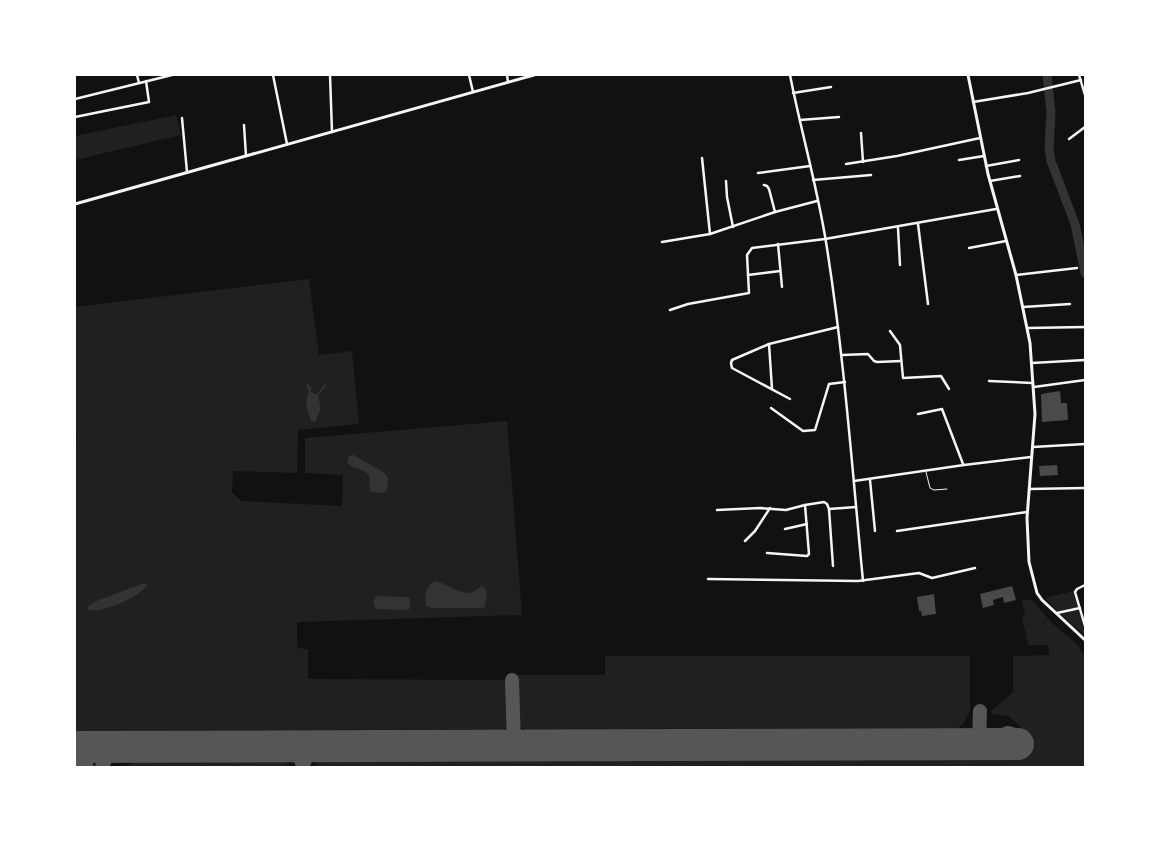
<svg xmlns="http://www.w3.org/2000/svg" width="1160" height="842" viewBox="0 0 1160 842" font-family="Literata,serif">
  <rect width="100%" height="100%" fill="#111"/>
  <g fill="#202020">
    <path d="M 176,115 L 181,135 L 75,160 L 75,136 Z"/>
    <path d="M 309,279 L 319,355 L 352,351 L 359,424 L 298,430 L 297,473 L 233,471 L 232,492 L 241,501 L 342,506 L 343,475 L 305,473 L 305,438 L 507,421 L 522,615 L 297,622 L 297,647 L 308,650 L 308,679 L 504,680 L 509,686 L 509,725 L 504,729 L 75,731 L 75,442 L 77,441 L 75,424 L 75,307 Z"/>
    <path d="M 1073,591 L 1078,607 L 1058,612 L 1045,598 Z"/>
    <path d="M 1022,600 L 1032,600 L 1051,622 L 1078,645 L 1085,658 L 1085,767 L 313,767 L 319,762 L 1020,758 L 1021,727 L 1008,716 L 992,714 L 991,711 L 1013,692 L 1013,656 L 1050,655 L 1047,645 L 1028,645 L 1022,617 L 1025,616 Z"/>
    <path d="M 1079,610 L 1085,632 L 1085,635 L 1060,614 Z"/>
    <path d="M 605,656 L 970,656 L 970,711 L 963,724 L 958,728 L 524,729 L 519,726 L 517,675 L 605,675 Z"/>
    <path d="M 285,762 L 292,767 L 122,767 L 133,763 Z"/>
  </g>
  <g fill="#333">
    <path d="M 306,382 L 311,388 L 311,392 L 317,395 L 325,383 L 326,386 L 318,395 L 321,409 L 315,422 L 311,421 L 306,405 L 307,396 L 309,393 Z"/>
    <path d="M 354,455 L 386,474 L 388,479 L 387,491 L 382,493 L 372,492 L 370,491 L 369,475 C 362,467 353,470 347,462 L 349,456 Z"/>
    <path d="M 434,581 C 445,582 459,594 469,593 C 475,593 477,587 483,586 L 487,592 L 485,606 L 484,608 L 432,608 L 427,607 C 423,599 426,586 434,581 Z"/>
    <path d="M 144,583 L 147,585 C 140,597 100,615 87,609 L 88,606 L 94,602 Z"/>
    <path d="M 376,596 L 408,597 L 410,600 L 410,608 L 408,610 L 376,609 L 373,602 Z"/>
  </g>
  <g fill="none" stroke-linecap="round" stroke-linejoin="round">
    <path stroke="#333" stroke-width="9" d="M 1047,75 L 1051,112 L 1049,149 L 1051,161 L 1075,224 L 1085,273"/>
    <g stroke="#565656" stroke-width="14">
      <path d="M 512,680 L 514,746"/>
      <path d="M 979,744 L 980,711"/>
      <path d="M 983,744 L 1008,733 L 1012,734 L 1013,744 L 1008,751 L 1003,752 L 990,744"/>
      <path d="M 288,747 C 297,751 301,757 303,767"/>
      <path d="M 75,755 L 87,767"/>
      <path d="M 102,767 L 107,755 L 117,747"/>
      <path d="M 303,767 C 305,755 310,750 322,746"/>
    </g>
    <path stroke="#565656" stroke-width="32" d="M 75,747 L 1018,744"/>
  </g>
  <g fill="#4a4a4a">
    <path d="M 1060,391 L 1061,403 L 1067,403 L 1068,420 L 1042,422 L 1041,394 Z"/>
    <path d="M 1057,465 L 1058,475 L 1040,476 L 1039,466 Z"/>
    <path d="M 1012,586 L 1016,600 L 1004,603 L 1003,597 L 993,600 L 994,605 L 983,608 L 980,594 Z"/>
    <path d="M 934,594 L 936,614 L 922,616 L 921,611 L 919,611 L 917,597 Z"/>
  </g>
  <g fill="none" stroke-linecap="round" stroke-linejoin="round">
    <path stroke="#f5f5f5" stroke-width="1" d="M 926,472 L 930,488 L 934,490 L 947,489"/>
    <g stroke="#f5f5f5" stroke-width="2.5">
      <path d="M 137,75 L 139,83"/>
      <path d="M 273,75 L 287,144"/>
      <path d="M 330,75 L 332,132"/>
      <path d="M 469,75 L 473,92"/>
      <path d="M 507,75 L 508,82"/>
      <path d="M 790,75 C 801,131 817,186 826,242 C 844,354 852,467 863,581"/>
      <path d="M 1079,75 L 1085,95"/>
      <path d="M 793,93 L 831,87"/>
      <path d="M 75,99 L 172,75"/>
      <path d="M 973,102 L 1028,93 L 1081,80"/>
      <path d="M 75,117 L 149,102 L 146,81"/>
      <path d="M 182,118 L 187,172"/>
      <path d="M 800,120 L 839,117"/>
      <path d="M 244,125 L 246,156"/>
      <path d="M 861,133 L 863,162"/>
      <path d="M 1069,139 L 1085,127"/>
      <path d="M 702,158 L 710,234"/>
      <path d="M 959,160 L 984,156"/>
      <path d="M 846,164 L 897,156 L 980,138"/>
      <path d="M 986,166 L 1019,160"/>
      <path d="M 758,173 L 810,166"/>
      <path d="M 813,180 L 871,175"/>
      <path d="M 726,181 L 727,197 L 733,227"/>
      <path d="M 990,181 L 1020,176"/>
      <path d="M 764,185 L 767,186 L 769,189 L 775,212"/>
      <path d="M 918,224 L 928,304"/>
      <path d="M 898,228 L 900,265"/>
      <path d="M 662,242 L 710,234 L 775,212 L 817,201"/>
      <path d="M 778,244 L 782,287"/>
      <path d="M 969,248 L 1006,241"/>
      <path d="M 748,275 L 780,271"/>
      <path d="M 1016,275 L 1077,268"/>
      <path d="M 1023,307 L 1070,304"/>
      <path d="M 670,310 L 688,304 L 749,293 L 747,255 L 752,248 L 825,239 L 996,209"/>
      <path d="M 1028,328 L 1085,327"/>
      <path d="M 890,331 L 900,345 L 903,378 L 941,376 L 949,389"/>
      <path d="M 769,344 L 772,389"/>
      <path d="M 842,355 L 868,354 L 874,361 L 877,362 L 901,361"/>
      <path d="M 1032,363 L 1085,360"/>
      <path d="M 989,381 L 1033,383"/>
      <path d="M 1034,387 L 1085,380"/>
      <path d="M 790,399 L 732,368 L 731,363 L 732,360 L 769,344 L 838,327"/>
      <path d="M 771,408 L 803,431 L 815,430 L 829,384 L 845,382"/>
      <path d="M 918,414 L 942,409 L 963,464"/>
      <path d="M 1033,447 L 1085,444"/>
      <path d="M 870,480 L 875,531"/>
      <path d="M 854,481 L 964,465 L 1031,457"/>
      <path d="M 1029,489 L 1085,488"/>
      <path d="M 829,509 L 856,507"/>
      <path d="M 717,510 L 760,508 L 786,510 L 805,505 L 824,502 L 827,504 L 829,509 L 833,566"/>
      <path d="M 785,529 L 807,524"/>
      <path d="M 897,531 L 1027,512"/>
      <path d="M 745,541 L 755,531 L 770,508"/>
      <path d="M 767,553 L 807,556 L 809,554 L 805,505"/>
      <path d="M 708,579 L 858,581 L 919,573 L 932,578 L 975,568"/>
      <path d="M 1085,585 L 1077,589 L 1075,592 L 1085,626"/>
      <path d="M 1057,613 L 1080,608"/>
    </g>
    <g stroke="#f5f5f5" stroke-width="3">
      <path d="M 968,75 L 988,174 L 1016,275 L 1030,343 L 1035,414 L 1027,518 L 1029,562 L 1037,593 L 1042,600 L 1085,640"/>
      <path d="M 75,204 L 534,75"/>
    </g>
  </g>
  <rect width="1160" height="842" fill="none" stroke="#ffffff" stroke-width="152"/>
</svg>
